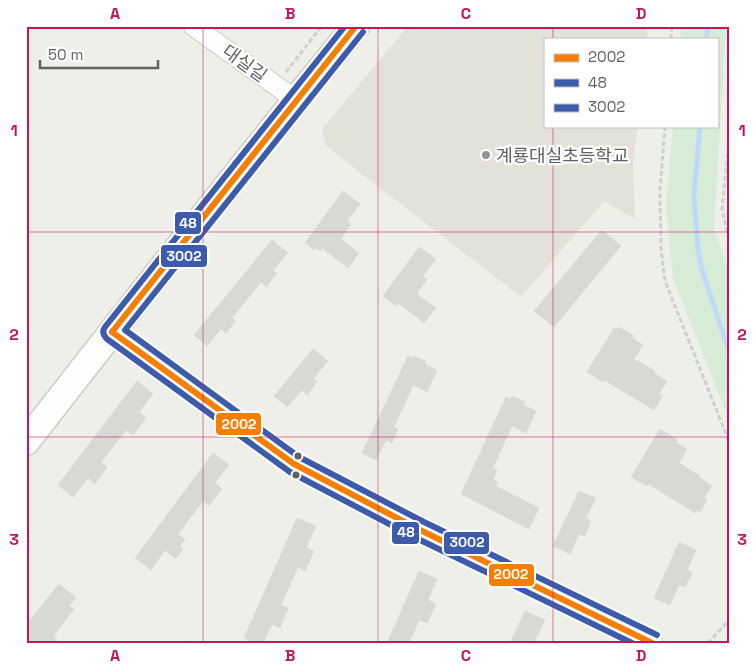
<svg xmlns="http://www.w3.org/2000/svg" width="756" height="669" viewBox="0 0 756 669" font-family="'Space Grotesk','Noto Sans KR',sans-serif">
  <rect width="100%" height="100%" fill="#efefea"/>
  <path fill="#e2e2d9" d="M 408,26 L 647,26 L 647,39 L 545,39 L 545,126 L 638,126 L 633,164 L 635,219 L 604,201 L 521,297 L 326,146 L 322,129 Z"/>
  <path fill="#d7ecd7" d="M 681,26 L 726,26 L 714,229 L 730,273 L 730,422 L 673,278 L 666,206 L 673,126 L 717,126 L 717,39 L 680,39 Z"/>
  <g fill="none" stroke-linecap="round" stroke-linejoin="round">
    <g stroke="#bfd9f9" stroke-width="5">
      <path d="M 707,39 L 707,26"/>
      <path d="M 700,126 L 694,195 L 698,250 L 702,270 L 730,354"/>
    </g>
  </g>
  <g fill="#d8d8d4" stroke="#deded9">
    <path d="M 343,191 L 360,204 L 347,221 L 351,224 L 341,239 L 359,253 L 348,268 L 322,248 L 320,251 L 316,248 L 314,250 L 305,243 Z"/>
    <path d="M 602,230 L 621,246 L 554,327 L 534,311 Z"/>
    <path d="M 272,240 L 288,253 L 273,270 L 277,273 L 266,287 L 261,282 L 232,318 L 236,321 L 226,333 L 221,329 L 207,346 L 194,335 Z"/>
    <path d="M 419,247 L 436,259 L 423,276 L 427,279 L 417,294 L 436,308 L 424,323 L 398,303 L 396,306 L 383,296 Z"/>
    <path d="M 619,327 L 634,336 L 632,338 L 643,345 L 634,359 L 655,371 L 654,373 L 667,381 L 659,394 L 663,396 L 654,410 L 604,380 L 603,382 L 587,372 L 614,328 L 617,329 Z"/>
    <path d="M 313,349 L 328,361 L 313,379 L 317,382 L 307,395 L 302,390 L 287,407 L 274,396 Z"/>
    <path d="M 408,356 L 412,358 L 413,356 L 426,361 L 425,364 L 437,370 L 427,392 L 413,385 L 394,427 L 398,429 L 392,443 L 386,440 L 376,460 L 362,453 Z"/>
    <path d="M 137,381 L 153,394 L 139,412 L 146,418 L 133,435 L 126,430 L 101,462 L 107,467 L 95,484 L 88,478 L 73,497 L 58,485 Z"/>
    <path d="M 512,396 L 525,402 L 523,405 L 536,411 L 526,433 L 512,426 L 493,468 L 497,470 L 493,479 L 497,482 L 496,486 L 539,508 L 529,529 L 461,494 L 506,397 L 511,399 Z"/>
    <path d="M 660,429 L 678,440 L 676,443 L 687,449 L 679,463 L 700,476 L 699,477 L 712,486 L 704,498 L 707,500 L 700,512 L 697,510 L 695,513 L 649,484 L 647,486 L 631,477 Z"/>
    <path d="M 213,453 L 229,465 L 215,483 L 222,489 L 209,506 L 203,501 L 178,534 L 185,539 L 180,546 L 183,549 L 176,559 L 165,550 L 151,570 L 135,558 Z"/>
    <path d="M 579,491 L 596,498 L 586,518 L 591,521 L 585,536 L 579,534 L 570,554 L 553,546 Z"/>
    <path d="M 297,518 L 316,526 L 306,548 L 314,551 L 305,571 L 298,567 L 281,605 L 288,608 L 280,628 L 272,624 L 263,643 L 255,643 L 244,638 Z"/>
    <path d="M 679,542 L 696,550 L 687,570 L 692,573 L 685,587 L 679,585 L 670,605 L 654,598 Z"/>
    <path d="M 419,571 L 437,579 L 428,600 L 436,604 L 427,623 L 419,620 L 409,643 L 387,643 Z"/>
    <path d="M 59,584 L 76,598 L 69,606 L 74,609 L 54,635 L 58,643 L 29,643 L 26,637 L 26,625 Z"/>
    <path d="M 525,611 L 545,620 L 534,643 L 510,643 Z"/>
  </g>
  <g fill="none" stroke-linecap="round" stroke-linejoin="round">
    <defs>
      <g id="street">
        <path d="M 193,26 L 296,100"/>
        <path d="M 112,332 L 294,464 L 420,530 L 653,643"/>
      </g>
      <path id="secondary" d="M 26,442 C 135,302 244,163 356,26"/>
    </defs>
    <use href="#street" stroke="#cbccca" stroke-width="21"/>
    <use href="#secondary" stroke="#cbcccb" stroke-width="29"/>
    <g stroke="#cdd1cf" stroke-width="3" stroke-dasharray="5 2.5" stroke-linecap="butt">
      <path d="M 671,39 L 672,26"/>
      <path d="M 286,72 L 322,26"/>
      <path d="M 665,126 L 660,191 L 661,250 L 665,281 L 730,444"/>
      <path d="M 730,131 L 722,209 L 730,245"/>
      <path d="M 708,643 L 730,619"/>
    </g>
    <use href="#street" stroke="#fdfdfc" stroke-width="19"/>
    <use href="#secondary" stroke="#fdfdfc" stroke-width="26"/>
    <defs>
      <g id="bus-1">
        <path d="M 112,332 L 294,464 L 420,530 L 652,643"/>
        <path d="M 112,332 L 356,26"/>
      </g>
      <path id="bus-2" d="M 345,26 L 105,327 C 102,331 103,335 107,339 L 290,472 L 416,538 L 632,643"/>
      <path id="bus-3" d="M 363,32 L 125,330 L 299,457 L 424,522 L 657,635"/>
    </defs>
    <use href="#bus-1" stroke="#fff" stroke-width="10"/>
    <use href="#bus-2" stroke="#fff" stroke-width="10"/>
    <use href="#bus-3" stroke="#fff" stroke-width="10"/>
    <use href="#bus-1" stroke="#f77e05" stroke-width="6"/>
    <use href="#bus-2" stroke="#3d5bab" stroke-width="6"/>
    <use href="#bus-3" stroke="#3d5bab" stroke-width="6"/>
  </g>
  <path fill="none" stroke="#c2185b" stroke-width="1" stroke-opacity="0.55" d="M 203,26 L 203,643M 378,26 L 378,643M 553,26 L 553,39M 553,126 L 553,643M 26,232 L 730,232M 26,437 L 730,437"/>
  <circle fill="#919396" stroke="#fff" stroke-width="2" cx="486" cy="155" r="5"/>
  <g fill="#5e6268" stroke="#fff" stroke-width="2">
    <circle cx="298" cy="456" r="4.5"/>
    <circle cx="296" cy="475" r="4.5"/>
  </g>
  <g text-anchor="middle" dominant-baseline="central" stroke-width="4.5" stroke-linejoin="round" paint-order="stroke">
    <g font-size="18" fill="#5e6268" stroke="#fff">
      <text transform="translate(245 63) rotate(36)">대실길</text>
    </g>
    <g font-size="18" fill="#5e6268" stroke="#fff" text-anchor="start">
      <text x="496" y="155">계룡대실초등학교</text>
    </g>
  </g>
  <g stroke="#fff" stroke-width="2">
    <rect x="174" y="211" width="28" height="24" rx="5" fill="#3d5bab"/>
    <rect x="160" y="244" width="48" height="24" rx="5" fill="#3d5bab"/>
    <rect x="215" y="412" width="47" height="24" rx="5" fill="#f77e05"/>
    <rect x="391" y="521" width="29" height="24" rx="5" fill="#3d5bab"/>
    <rect x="443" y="531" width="47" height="24" rx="5" fill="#3d5bab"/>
    <rect x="488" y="563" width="47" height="24" rx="5" fill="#f77e05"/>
  </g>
  <g font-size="14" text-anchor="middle" font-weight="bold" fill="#fff">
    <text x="188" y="228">48</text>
    <text x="184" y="261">3002</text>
    <text x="239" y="429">2002</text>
    <text x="406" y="537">48</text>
    <text x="467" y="547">3002</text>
    <text x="511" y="579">2002</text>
  </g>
  <rect width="756" height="669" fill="none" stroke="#ffffff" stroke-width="55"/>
  <rect x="544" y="38" width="175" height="90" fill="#ffffff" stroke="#bfc0c3"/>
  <rect x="554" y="54" width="25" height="8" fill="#f77e05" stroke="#bfc0c3"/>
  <text x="588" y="62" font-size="15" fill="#5e6268">2002</text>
  <rect x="554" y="79" width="25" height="8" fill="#3d5bab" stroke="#bfc0c3"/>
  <text x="588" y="88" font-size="15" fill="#5e6268">48</text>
  <rect x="554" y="104" width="25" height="8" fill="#3d5bab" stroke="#bfc0c3"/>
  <text x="588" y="112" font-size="15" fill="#5e6268">3002</text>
  <path d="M40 60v8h118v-8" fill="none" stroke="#5e6268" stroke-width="2.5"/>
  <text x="48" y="60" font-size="15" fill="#5e6268" stroke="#ffffff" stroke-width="4" paint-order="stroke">50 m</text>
  <rect x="28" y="28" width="700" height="614" fill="none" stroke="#c2185b" stroke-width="2"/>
  <g font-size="16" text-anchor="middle" font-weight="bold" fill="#c2185b">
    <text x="115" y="19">A</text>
    <text x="290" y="19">B</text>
    <text x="466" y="19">C</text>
    <text x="641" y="19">D</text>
    <text x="14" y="136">1</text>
    <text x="742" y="136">1</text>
    <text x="14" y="340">2</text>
    <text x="742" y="340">2</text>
    <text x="14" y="545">3</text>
    <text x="742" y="545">3</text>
    <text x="115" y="661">A</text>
    <text x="290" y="661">B</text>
    <text x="466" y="661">C</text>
    <text x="641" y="661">D</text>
  </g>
</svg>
